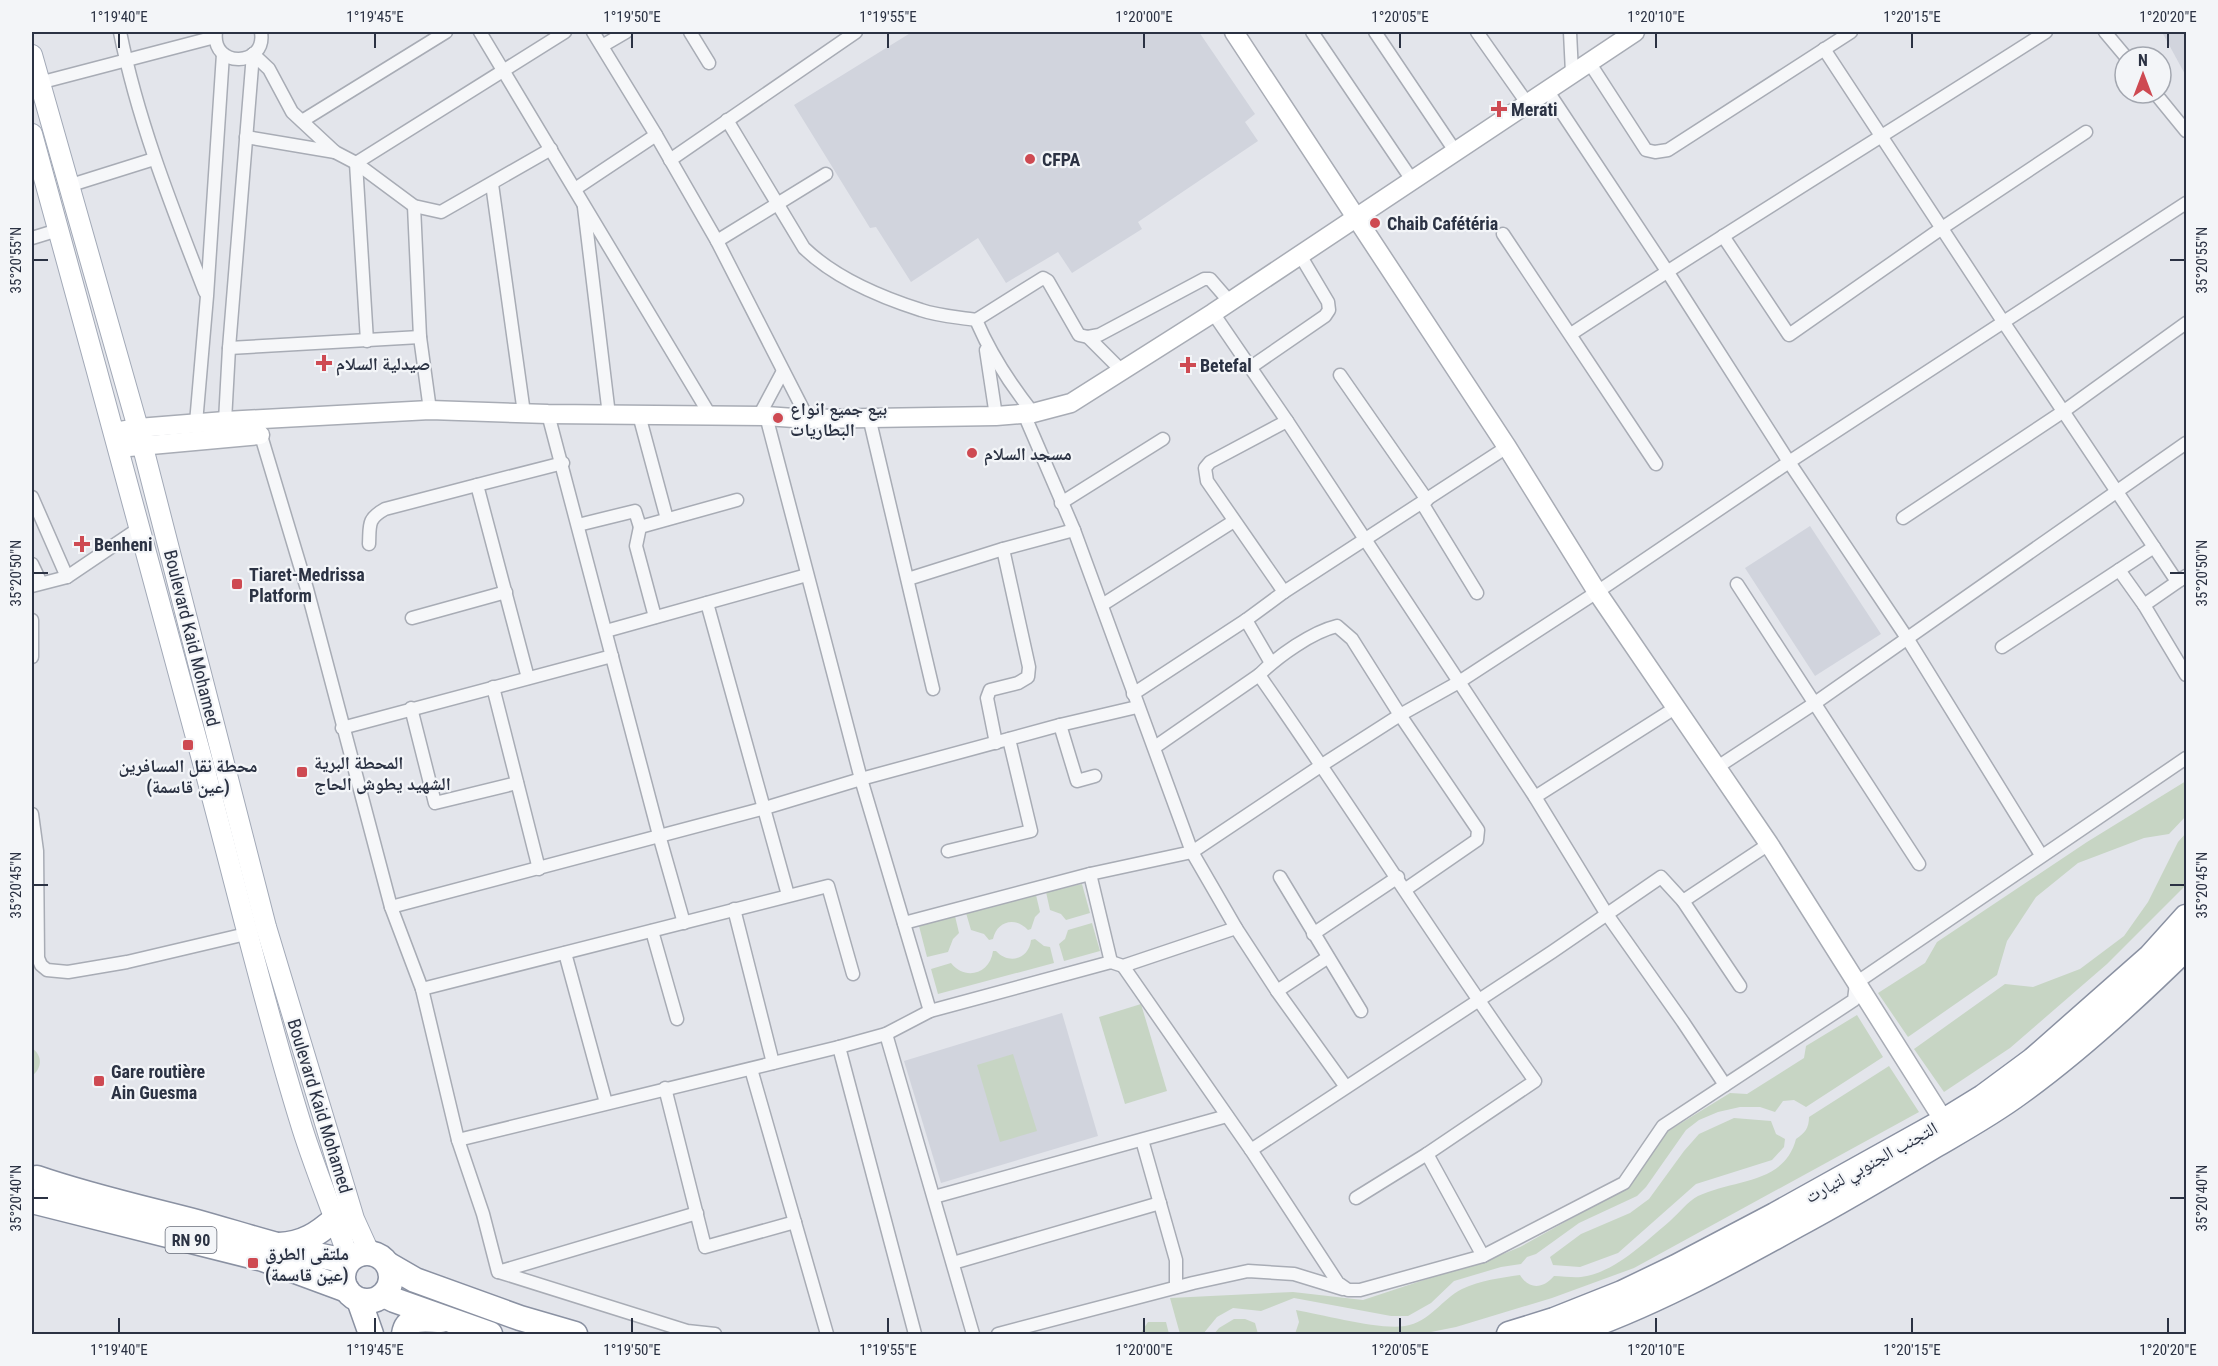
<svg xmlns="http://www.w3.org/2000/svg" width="2218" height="1366" viewBox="0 0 2218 1366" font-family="'Roboto Condensed','Noto Naskh Arabic',sans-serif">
  <rect width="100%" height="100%" fill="#e3e5eb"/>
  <g fill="#d1d4dd">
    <path d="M 912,32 L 1199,32 L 1255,114 L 1245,122 L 1258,141 L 1138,222 L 1142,229 L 1072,273 L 1058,252 L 1006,283 L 978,238 L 911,282 L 876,227 L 870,228 L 794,105 Z"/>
    <path d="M 2162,32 L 2186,32 L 2186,76 Z"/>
    <path d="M 1810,526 L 1881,634 L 1815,676 L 1745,568 Z"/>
    <path d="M 1062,1013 L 1098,1136 L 941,1183 L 904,1061 Z"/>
  </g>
  <g fill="#c7d5c4">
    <path d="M 2186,781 L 2186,816 L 2169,834 L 2144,838 L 2078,863 L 2036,897 L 2007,941 L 1997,975 L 1908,1037 L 1878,993 L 1925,963 L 1937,942 L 2087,842 Z"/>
    <path d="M 2186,833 L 2186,885 L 2107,964 L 2010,1048 L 1944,1092 L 1914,1049 L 2005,984 L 2033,987 L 2080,969 L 2124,936 L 2148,902 L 2178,842 Z"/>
    <path d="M 1082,884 L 1090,913 L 1066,920 L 1061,914 L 1050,910 L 1046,892 Z"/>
    <path d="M 1036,895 L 1040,912 L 1035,917 L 1031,929 L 1028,930 C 1015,916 997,921 993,939 L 989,940 L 984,934 L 971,930 L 966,913 Z"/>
    <path d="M 955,916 L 959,933 L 953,939 L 948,952 L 927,957 L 919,926 Z"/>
    <path d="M 1092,923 L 1100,951 L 1064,961 L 1059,944 L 1065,939 L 1068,930 Z"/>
    <path d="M 1035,939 L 1044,946 L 1050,947 L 1054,963 L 938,994 L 931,969 L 951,963 C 965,981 990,974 993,951 L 996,951 C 1009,965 1029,959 1031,940 Z"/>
    <path d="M 1141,1004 L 1167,1091 L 1125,1104 L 1099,1017 Z"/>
    <path d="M 1857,1015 L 1883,1057 L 1806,1107 L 1794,1100 L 1783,1101 L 1775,1112 L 1760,1107 L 1740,1107 L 1718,1112 L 1699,1120 L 1686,1130 L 1646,1187 L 1637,1196 L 1579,1223 L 1536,1254 L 1527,1257 L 1521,1264 L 1501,1267 L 1454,1281 L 1431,1303 L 1408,1316 L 1391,1316 L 1294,1298 L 1261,1311 L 1233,1308 L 1217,1317 L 1203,1334 L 1180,1334 L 1170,1298 L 1293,1292 L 1363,1300 L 1445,1273 L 1491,1259 L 1520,1247 L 1626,1188 L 1660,1136 L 1730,1093 L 1747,1094 L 1804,1058 L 1806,1046 Z"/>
    <path d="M 32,1048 C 43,1056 42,1068 32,1076 Z"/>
    <path d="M 1013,1054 L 1037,1131 L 1000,1142 L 977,1065 Z"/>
    <path d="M 1889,1066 L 1919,1112 L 1634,1268 L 1552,1298 L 1456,1327 L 1421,1334 L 1295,1334 L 1299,1322 L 1296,1310 C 1324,1315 1379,1330 1405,1326 C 1430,1322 1442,1299 1462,1289 C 1481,1280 1500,1278 1520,1275 C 1529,1290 1543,1289 1554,1276 C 1563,1276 1573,1278 1581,1277 C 1615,1273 1646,1241 1670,1221 C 1679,1213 1688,1201 1698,1196 C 1733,1179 1784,1185 1796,1139 C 1805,1133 1809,1128 1809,1117 Z"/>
    <path d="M 1734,1118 L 1771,1121 L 1776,1134 L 1785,1139 L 1784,1147 L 1772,1160 L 1696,1184 L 1618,1253 L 1580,1267 L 1553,1265 L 1550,1257 L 1581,1234 L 1630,1213 L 1649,1199 L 1684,1151 L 1699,1134 Z"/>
    <path d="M 1234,1319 L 1245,1319 L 1255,1323 L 1258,1334 L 1214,1334 L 1219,1328 Z"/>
    <path d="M 1148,1322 L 1166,1322 L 1169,1334 L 1140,1334 Z"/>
  </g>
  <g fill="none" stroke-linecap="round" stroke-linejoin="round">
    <defs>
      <g id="street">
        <path d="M 120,32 C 138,122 172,207 205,292"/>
        <path d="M 216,32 C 211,69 267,67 261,32"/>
        <path d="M 480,32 L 710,415"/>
        <path d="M 593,32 L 656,135 L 717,241 L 808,419"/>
        <path d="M 690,32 L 709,63"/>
        <path d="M 1312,32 L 1412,180"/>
        <path d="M 1375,32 L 1455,151"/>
        <path d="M 1477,32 L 1527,103"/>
        <path d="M 1570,32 L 1572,73"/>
        <path d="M 2105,32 L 2126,57"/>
        <path d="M 602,46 L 626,32"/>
        <path d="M 1824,49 L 2004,323 L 2174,577 L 2180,580 L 2186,576"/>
        <path d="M 253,54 L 269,69 L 292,112 L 335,152 L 356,163 L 414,206 L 441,212 L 551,149"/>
        <path d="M 1589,62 L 1646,150 L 1655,152 L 1668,150 L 1851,32"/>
        <path d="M 39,83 L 215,37"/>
        <path d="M 1547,90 L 1667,271 L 1789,462 L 1907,638 L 2041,855"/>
        <path d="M 2155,93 L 2186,131"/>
        <path d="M 727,120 L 804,248 C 835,278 880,297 921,310 C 938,316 958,317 976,320 C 991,355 1010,384 1033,413"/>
        <path d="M 302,121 L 446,32"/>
        <path d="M 246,137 L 335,152"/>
        <path d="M 670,160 L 856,32"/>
        <path d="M 492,184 L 524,413"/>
        <path d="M 68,186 L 154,159"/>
        <path d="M 575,189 L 656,135"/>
        <path d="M 414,206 L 420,337 L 430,410"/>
        <path d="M 584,207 L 609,415"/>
        <path d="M 1503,234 L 1656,464"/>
        <path d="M 1723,236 L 1789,335 L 1942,228 L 2086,132"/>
        <path d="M 32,238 L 58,230"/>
        <path d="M 717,241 L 826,174"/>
        <path d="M 1213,313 L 1287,421 L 1535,797 L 1606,913 L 1683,1022 L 1725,1085"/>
        <path d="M 976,320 L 1043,278 L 1048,281 L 1079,335 L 1088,337 L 1099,335 L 1204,279 L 1210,279 L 1230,302"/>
        <path d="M 1571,334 C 1728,231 1888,133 2046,32"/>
        <path d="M 1088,337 L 1122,371"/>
        <path d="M 367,341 L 356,163 L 565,32"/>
        <path d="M 229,348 L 420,337"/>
        <path d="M 986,350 L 996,416"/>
        <path d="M 1251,367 L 1325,316 L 1329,310 L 1328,302 L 1300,255"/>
        <path d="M 1340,375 L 1427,500"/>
        <path d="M 548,414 L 659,835 L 684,923"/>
        <path d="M 1024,414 L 1074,530 L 1192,852 L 1236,928 L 1277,991 L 1346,1087"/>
        <path d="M 639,415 L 667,519"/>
        <path d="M 759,416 L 783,371"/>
        <path d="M 766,416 L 861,779 L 930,1011"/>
        <path d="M 869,417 L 933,689"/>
        <path d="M 225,421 L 229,348 L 253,54"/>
        <path d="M 196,423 L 207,296 L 223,54"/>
        <path d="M 259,429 L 307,589 L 391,907 L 422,989 L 458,1140 L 483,1214 L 498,1272 L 697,1213"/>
        <path d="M 32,497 L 67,577"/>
        <path d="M 1061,503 L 1163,439"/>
        <path d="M 1422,503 L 1477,593"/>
        <path d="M 1903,518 L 2064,411 L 2186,323"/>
        <path d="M 578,525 L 635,511 L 640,527 L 737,500"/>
        <path d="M 640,527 L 636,546 L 655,617"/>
        <path d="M 369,544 C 370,525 367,519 385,509 L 477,485"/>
        <path d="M 32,564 L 41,583"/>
        <path d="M 2119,570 L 2144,605"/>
        <path d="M 908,579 L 1003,549 L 1074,530"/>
        <path d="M 2180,580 L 2144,605 L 2186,675"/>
        <path d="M 1737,584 L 1919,864"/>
        <path d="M 32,586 L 67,577 L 138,529"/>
        <path d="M 1284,592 L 1207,481 L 1205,468 L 1210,462 L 1287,421"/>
        <path d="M 707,603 L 788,895"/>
        <path d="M 1102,605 L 1234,521"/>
        <path d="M 412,618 L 506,592"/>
        <path d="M 32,620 L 32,657"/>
        <path d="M 1246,620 L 1271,663"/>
        <path d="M 606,631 L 807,575"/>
        <path d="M 2002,647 L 2154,547"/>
        <path d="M 1259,675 C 1353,809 1440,948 1535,1081 L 1427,1154 L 1483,1256"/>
        <path d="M 528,678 L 477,485 L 563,463"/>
        <path d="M 493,687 L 539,869"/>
        <path d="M 1133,694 L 1246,620 L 1284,592 L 1507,447"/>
        <path d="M 411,708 L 435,803 L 517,783"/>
        <path d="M 1060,725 L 1077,781 L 1095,776"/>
        <path d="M 342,728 L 612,656"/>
        <path d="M 996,743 L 987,698 L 990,690 L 1018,683 L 1028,677 L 1029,667 L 1003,549"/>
        <path d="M 1155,747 L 1259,675 C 1278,656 1312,632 1337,626 L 1352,639 L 1400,715 L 1478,830 L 1477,840 L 1406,889"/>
        <path d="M 1716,768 L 1815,703 L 2186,443"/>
        <path d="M 1535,797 L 1675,708"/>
        <path d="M 32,814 L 37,851 L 38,958 L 41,965 L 47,970 L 68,972 L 127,962 L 246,934"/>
        <path d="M 948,851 L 1031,831 L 1009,739"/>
        <path d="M 1090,874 L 1111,962"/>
        <path d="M 1280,877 L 1361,1011"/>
        <path d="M 1683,901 L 1769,844"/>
        <path d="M 391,907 L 765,808 L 861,779 L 1060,725 L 1137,707"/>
        <path d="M 734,909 L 773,1063"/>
        <path d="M 904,923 L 1090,874 L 1192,852 L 1322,765 L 1400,715 L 1459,682 L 1597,592 L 1789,462 L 2186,203"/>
        <path d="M 652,931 L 677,1019"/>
        <path d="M 1313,934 L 1398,877"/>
        <path d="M 565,953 L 606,1103"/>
        <path d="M 1123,966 L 1251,1150 L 1552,952 L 1661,877 L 1683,901 L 1740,986"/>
        <path d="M 422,989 L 828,886 L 853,974"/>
        <path d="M 1277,991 L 1327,958"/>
        <path d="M 886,1034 L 973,1334"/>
        <path d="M 839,1047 L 915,1334"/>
        <path d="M 751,1069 L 827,1334"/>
        <path d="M 665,1088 L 705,1247 L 795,1222"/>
        <path d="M 458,1140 L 839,1047 L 886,1034 L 930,1011 L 1111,962 L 1123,966 L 1236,928"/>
        <path d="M 1142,1140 L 1176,1260 L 1176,1287"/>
        <path d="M 1251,1150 L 1338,1283 L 1348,1290 L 1360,1290 L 1483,1256 L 1624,1183 L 1663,1126 L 1854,1000 L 1856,983 L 2186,758"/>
        <path d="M 934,1197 L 1227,1116"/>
        <path d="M 1356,1198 L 1427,1154"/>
        <path d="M 953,1263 L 1160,1203"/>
        <path d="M 499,1272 L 687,1331 L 715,1334"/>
        <path d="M 998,1334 L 1193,1283 L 1248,1271 L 1294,1274 L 1343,1289"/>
      </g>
      <g id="secondary">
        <path d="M 1234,32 L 1507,447 L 1597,592 L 1769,844 L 1944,1121"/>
        <path d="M 114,432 L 138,428 L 225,421 L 430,410 L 548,414 L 766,416 L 808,419 L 996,416 L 1033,413 L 1071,403 L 1213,313 L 1635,32"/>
        <path d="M 118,448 L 260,435"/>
      </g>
      <g id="primary">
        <path d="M 32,55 L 138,428 L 266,927 L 354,1219 L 369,1252"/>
        <path d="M 32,134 C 88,336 142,539 197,741 C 232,868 261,995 300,1121 C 314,1168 334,1213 349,1260"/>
      </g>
      <g id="highway">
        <path d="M 37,1178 C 89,1196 143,1208 197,1222 C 247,1236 297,1253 348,1261"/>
        <path d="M 32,1201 L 263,1259 L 347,1290"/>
        <path d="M 279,1245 C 303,1244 318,1234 335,1219"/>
        <circle cx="367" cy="1277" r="24"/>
        <path d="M 389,1265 L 415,1280 L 520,1318 L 575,1334"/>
        <path d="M 384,1295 L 394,1300 L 490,1334"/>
        <path d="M 359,1300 L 371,1334"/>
        <path d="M 404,1334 C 407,1315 426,1320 441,1320"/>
        <path d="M 1509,1334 L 1554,1320 L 1622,1293 L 1676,1267 L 1775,1215 L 1944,1121 L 1983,1097 L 2033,1060 L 2150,957 L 2186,917"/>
        <path d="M 1568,1334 C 1648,1307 1723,1266 1797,1225 C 1844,1200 1889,1173 1934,1146 C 1963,1129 1992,1113 2019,1093 C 2079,1050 2134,999 2186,948"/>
      </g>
    </defs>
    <use href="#street" stroke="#a8acb5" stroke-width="15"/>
    <use href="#secondary" stroke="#a8acb5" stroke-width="21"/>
    <use href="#primary" stroke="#a2a9b7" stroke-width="22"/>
    <use href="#highway" stroke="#8a91a2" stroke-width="27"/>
    <use href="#street" stroke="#f6f7f9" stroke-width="12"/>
    <use href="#secondary" stroke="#fff" stroke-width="18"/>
    <use href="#primary" stroke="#fff" stroke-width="20"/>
    <use href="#highway" stroke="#fff" stroke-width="24"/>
  </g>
  <path fill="none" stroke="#2b3243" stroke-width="2" d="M 119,33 L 119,48M 375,33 L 375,48M 632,33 L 632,48M 888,33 L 888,48M 1144,33 L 1144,48M 1400,33 L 1400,48M 1656,33 L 1656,48M 1912,33 L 1912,48M 2168,33 L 2168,48M 33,260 L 48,260M 2170,260 L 2185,260M 33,573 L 48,573M 2170,573 L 2185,573M 33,885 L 48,885M 2170,885 L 2185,885M 33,1198 L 48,1198M 2170,1198 L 2185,1198M 119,1318 L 119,1333M 375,1318 L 375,1333M 632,1318 L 632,1333M 888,1318 L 888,1333M 1144,1318 L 1144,1333M 1400,1318 L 1400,1333M 1656,1318 L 1656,1333M 1912,1318 L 1912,1333M 2168,1318 L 2168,1333"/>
  <g fill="#ce4a52" stroke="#f3f5f8" stroke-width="2">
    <path d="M1496 100h6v6h6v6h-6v6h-6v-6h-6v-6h6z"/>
    <circle cx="1030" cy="159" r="6"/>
    <circle cx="1375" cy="223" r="6"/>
    <path d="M321 354h6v6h6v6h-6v6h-6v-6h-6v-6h6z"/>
    <path d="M1185 356h6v6h6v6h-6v6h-6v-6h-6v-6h6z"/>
    <circle cx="778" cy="418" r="6"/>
    <circle cx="972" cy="453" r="6"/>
    <path d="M79 535h6v6h6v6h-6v6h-6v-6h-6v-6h6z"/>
    <rect x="231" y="578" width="12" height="12" rx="3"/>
    <rect x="182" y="739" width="12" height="12" rx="3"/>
    <rect x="296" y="766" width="12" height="12" rx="3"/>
    <rect x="93" y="1075" width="12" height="12" rx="3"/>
    <rect x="247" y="1257" width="12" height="12" rx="3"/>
  </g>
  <g text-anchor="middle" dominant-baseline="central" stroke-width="4.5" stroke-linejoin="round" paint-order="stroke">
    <rect fill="#f3f5f8" stroke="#676c79" stroke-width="1.5" x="165.5" y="1227" width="51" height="26" rx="4.5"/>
    <g font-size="16" font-weight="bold" fill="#2b3243">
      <text x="191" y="1240">RN 90</text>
    </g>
    <g font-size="18" font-weight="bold" fill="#2b3243" stroke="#f3f5f8" text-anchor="start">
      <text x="1511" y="109">Merati</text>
      <text x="1042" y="159">CFPA</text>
      <text x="1387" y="223">Chaib Cafétéria</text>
      <text x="336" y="363">صيدلية السلام</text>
      <text x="1200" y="365">Betefal</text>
      <text x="790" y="408">بيع جميع انواع<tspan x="790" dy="21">البطاريات</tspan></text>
      <text x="984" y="453">مسجد السلام</text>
      <text x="94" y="544">Benheni</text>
      <text x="249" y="574">Tiaret-Medrissa<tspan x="249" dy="21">Platform</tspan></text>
      <text x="314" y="762">المحطة البرية<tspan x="314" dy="21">الشهيد يطوش الحاج</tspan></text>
      <text x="188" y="765" text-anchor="middle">محطة نقل المسافرين<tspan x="188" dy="21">(عين قاسمة)</tspan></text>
      <text x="111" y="1071">Gare routière<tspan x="111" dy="21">Ain Guesma</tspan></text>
      <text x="265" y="1253">ملتقى الطرق<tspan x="265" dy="21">(عين قاسمة)</tspan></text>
    </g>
    <g font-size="18" fill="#2b3243" stroke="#f3f5f8">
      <text transform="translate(192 638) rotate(76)">Boulevard Kaid Mohamed</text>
      <text transform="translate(320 1106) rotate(73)">Boulevard Kaid Mohamed</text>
      <text transform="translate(1871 1162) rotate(-29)">التجنب الجنوبي لتيارت</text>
    </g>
  </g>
  <rect width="2218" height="1366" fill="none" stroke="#f3f5f8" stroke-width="66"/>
  <g transform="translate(2143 75)"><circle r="28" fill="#f3f5f8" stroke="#a3a7b0" stroke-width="1.5"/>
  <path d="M0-4.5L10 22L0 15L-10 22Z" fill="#ce4a52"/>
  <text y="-9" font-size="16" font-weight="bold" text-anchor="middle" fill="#2b3243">N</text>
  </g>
  <rect x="33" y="33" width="2152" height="1300" fill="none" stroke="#2b3243" stroke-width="2"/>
  <g font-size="15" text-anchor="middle" fill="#2b3243">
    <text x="119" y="22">1°19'40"E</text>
    <text x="375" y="22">1°19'45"E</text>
    <text x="632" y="22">1°19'50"E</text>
    <text x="888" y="22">1°19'55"E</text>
    <text x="1144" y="22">1°20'00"E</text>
    <text x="1400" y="22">1°20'05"E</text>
    <text x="1656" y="22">1°20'10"E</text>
    <text x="1912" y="22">1°20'15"E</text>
    <text x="2168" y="22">1°20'20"E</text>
    <text transform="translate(16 260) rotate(-90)" y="5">35°20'55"N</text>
    <text transform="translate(2202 260) rotate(-90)" y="5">35°20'55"N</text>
    <text transform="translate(16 573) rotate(-90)" y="5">35°20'50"N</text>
    <text transform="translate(2202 573) rotate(-90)" y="5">35°20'50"N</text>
    <text transform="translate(16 885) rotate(-90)" y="5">35°20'45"N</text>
    <text transform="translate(2202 885) rotate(-90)" y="5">35°20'45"N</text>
    <text transform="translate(16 1198) rotate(-90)" y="5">35°20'40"N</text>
    <text transform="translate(2202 1198) rotate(-90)" y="5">35°20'40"N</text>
    <text x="119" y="1355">1°19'40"E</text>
    <text x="375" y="1355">1°19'45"E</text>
    <text x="632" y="1355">1°19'50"E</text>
    <text x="888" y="1355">1°19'55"E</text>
    <text x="1144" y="1355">1°20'00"E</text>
    <text x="1400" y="1355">1°20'05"E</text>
    <text x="1656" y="1355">1°20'10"E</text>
    <text x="1912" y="1355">1°20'15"E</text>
    <text x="2168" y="1355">1°20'20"E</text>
  </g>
</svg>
